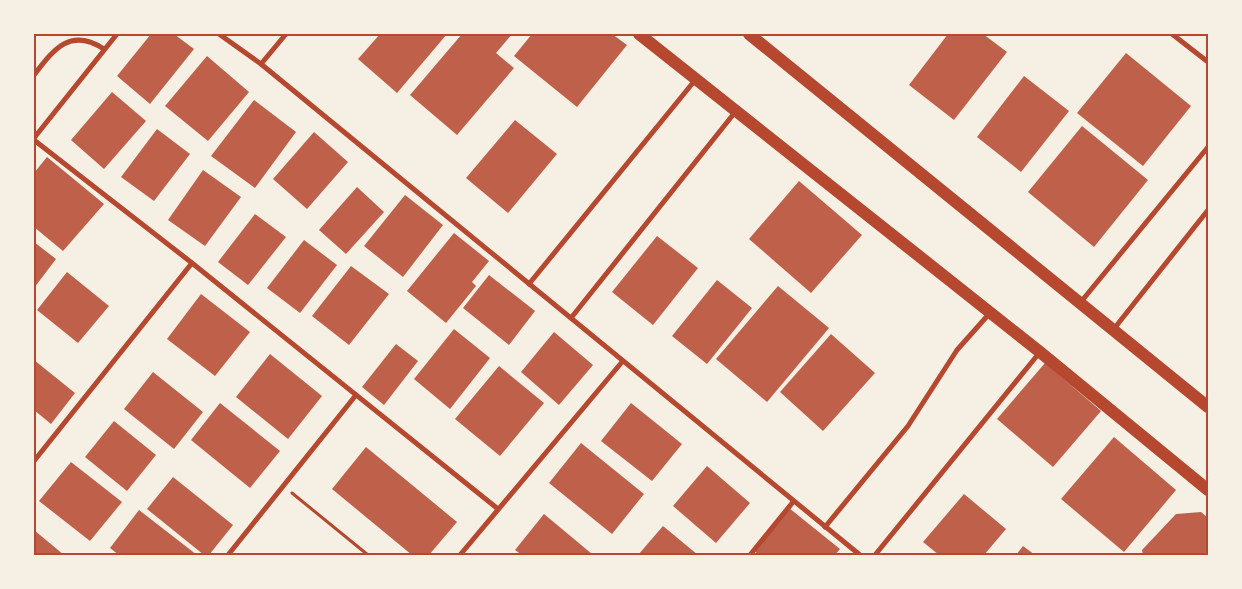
<svg xmlns="http://www.w3.org/2000/svg" width="1242" height="589" viewBox="0 0 1242 589" font-family="Commissioner,sans-serif">
  <rect width="100%" height="100%" fill="#f6efe4"/>
  <g fill="#bf614a">
    <path d="M 151,34 L 174,34 L 194,49 L 150,104 L 117,76 Z"/>
    <path d="M 380,34 L 447,34 L 397,93 L 358,59 Z"/>
    <path d="M 462,34 L 512,34 L 496,53 L 514,68 L 457,135 L 410,95 Z"/>
    <path d="M 532,34 L 612,34 L 627,45 L 577,107 L 514,56 Z"/>
    <path d="M 948,34 L 983,34 L 1007,52 L 954,120 L 909,85 Z"/>
    <path d="M 1126,53 L 1191,106 L 1143,166 L 1077,113 Z"/>
    <path d="M 207,56 L 249,92 L 208,141 L 165,106 Z"/>
    <path d="M 1024,76 L 1069,111 L 1021,172 L 977,137 Z"/>
    <path d="M 112,92 L 146,121 L 104,169 L 71,140 Z"/>
    <path d="M 254,100 L 296,132 L 255,188 L 211,156 Z"/>
    <path d="M 515,120 L 557,154 L 508,213 L 466,178 Z"/>
    <path d="M 1082,126 L 1148,180 L 1094,247 L 1028,192 Z"/>
    <path d="M 157,129 L 190,154 L 154,201 L 121,177 Z"/>
    <path d="M 314,132 L 348,162 L 307,209 L 273,179 Z"/>
    <path d="M 47,157 L 104,204 L 63,251 L 34,227 L 34,173 Z"/>
    <path d="M 203,170 L 241,197 L 205,246 L 168,220 Z"/>
    <path d="M 799,181 L 862,235 L 811,293 L 749,239 Z"/>
    <path d="M 357,187 L 384,212 L 346,254 L 319,230 Z"/>
    <path d="M 405,195 L 443,225 L 403,277 L 364,246 Z"/>
    <path d="M 255,214 L 286,237 L 248,285 L 218,262 Z"/>
    <path d="M 454,233 L 489,261 L 472,282 L 476,286 L 446,323 L 407,291 Z"/>
    <path d="M 657,236 L 698,268 L 653,325 L 612,292 Z"/>
    <path d="M 304,240 L 337,265 L 300,313 L 267,288 Z"/>
    <path d="M 34,242 L 56,259 L 34,288 Z"/>
    <path d="M 351,266 L 389,294 L 349,345 L 312,316 Z"/>
    <path d="M 67,272 L 109,306 L 78,343 L 37,310 Z"/>
    <path d="M 489,275 L 535,311 L 509,345 L 463,308 Z"/>
    <path d="M 717,280 L 752,308 L 707,364 L 672,336 Z"/>
    <path d="M 778,286 L 829,328 L 767,402 L 716,359 Z"/>
    <path d="M 201,294 L 250,332 L 215,376 L 167,339 Z"/>
    <path d="M 454,329 L 490,358 L 450,409 L 414,379 Z"/>
    <path d="M 554,332 L 593,365 L 559,405 L 521,372 Z"/>
    <path d="M 831,334 L 875,373 L 823,431 L 780,392 Z"/>
    <path d="M 396,344 L 418,361 L 384,405 L 362,387 Z"/>
    <path d="M 270,354 L 322,396 L 288,439 L 236,397 Z"/>
    <path d="M 34,360 L 75,393 L 51,424 L 34,410 Z"/>
    <path d="M 1045,363 L 1101,411 L 1053,467 L 997,419 Z"/>
    <path d="M 499,366 L 544,403 L 500,456 L 455,419 Z"/>
    <path d="M 153,372 L 203,412 L 174,449 L 124,409 Z"/>
    <path d="M 220,403 L 280,451 L 250,488 L 191,440 Z"/>
    <path d="M 631,403 L 682,444 L 652,481 L 601,441 Z"/>
    <path d="M 114,421 L 156,455 L 127,491 L 85,457 Z"/>
    <path d="M 1114,437 L 1176,490 L 1124,552 L 1061,499 Z"/>
    <path d="M 581,443 L 644,494 L 612,534 L 549,483 Z"/>
    <path d="M 366,447 L 457,522 L 429,555 L 412,555 L 332,489 Z"/>
    <path d="M 71,462 L 122,502 L 90,541 L 39,501 Z"/>
    <path d="M 707,466 L 750,503 L 716,543 L 673,506 Z"/>
    <path d="M 173,477 L 233,525 L 209,555 L 204,555 L 147,509 Z"/>
    <path d="M 964,494 L 1006,529 L 984,555 L 939,555 L 923,542 Z"/>
    <path d="M 789,508 L 840,549 L 835,555 L 760,555 L 754,551 Z"/>
    <path d="M 139,510 L 197,555 L 119,555 L 110,548 Z"/>
    <path d="M 1201,512 L 1208,518 L 1208,555 L 1143,555 L 1142,550 L 1176,514 Z"/>
    <path d="M 544,514 L 592,554 L 591,555 L 522,555 L 515,550 Z"/>
    <path d="M 663,526 L 698,555 L 638,555 Z"/>
    <path d="M 34,530 L 64,555 L 34,555 Z"/>
    <path d="M 1023,546 L 1035,555 L 1016,555 Z"/>
  </g>
  <g fill="none" stroke-linecap="round" stroke-linejoin="round">
    <path stroke="#b5482f" stroke-width="3" d="M 292,493 L 368,555"/>
    <g stroke="#b5482f" stroke-width="5">
      <path d="M 219,34 L 261,64 L 860,555"/>
      <path d="M 1172,34 L 1208,62"/>
      <path d="M 261,64 L 286,34"/>
      <path d="M 34,75 C 54,49 70,27 104,49"/>
      <path d="M 34,138 L 117,34"/>
      <path d="M 34,140 L 192,263 L 498,509"/>
      <path d="M 529,284 L 696,79"/>
      <path d="M 1080,303 L 1208,147"/>
      <path d="M 571,318 L 736,111"/>
      <path d="M 1113,330 L 1208,210"/>
      <path d="M 34,461 L 192,263"/>
      <path d="M 825,527 L 908,426 L 957,350 L 989,314"/>
      <path d="M 228,555 L 356,395"/>
      <path d="M 460,555 L 622,362"/>
      <path d="M 750,555 L 793,502"/>
      <path d="M 875,555 L 1040,352"/>
    </g>
    <g stroke="#b5482f" stroke-width="12">
      <path d="M 639,34 L 1040,352 L 1208,490"/>
      <path d="M 749,34 L 1208,407"/>
    </g>
  </g>
  <rect width="1242" height="589" fill="none" stroke="#f6efe4" stroke-width="70"/>
  <rect x="35" y="35" width="1172" height="519" fill="none" stroke="#b5482f" stroke-width="2"/>
</svg>
